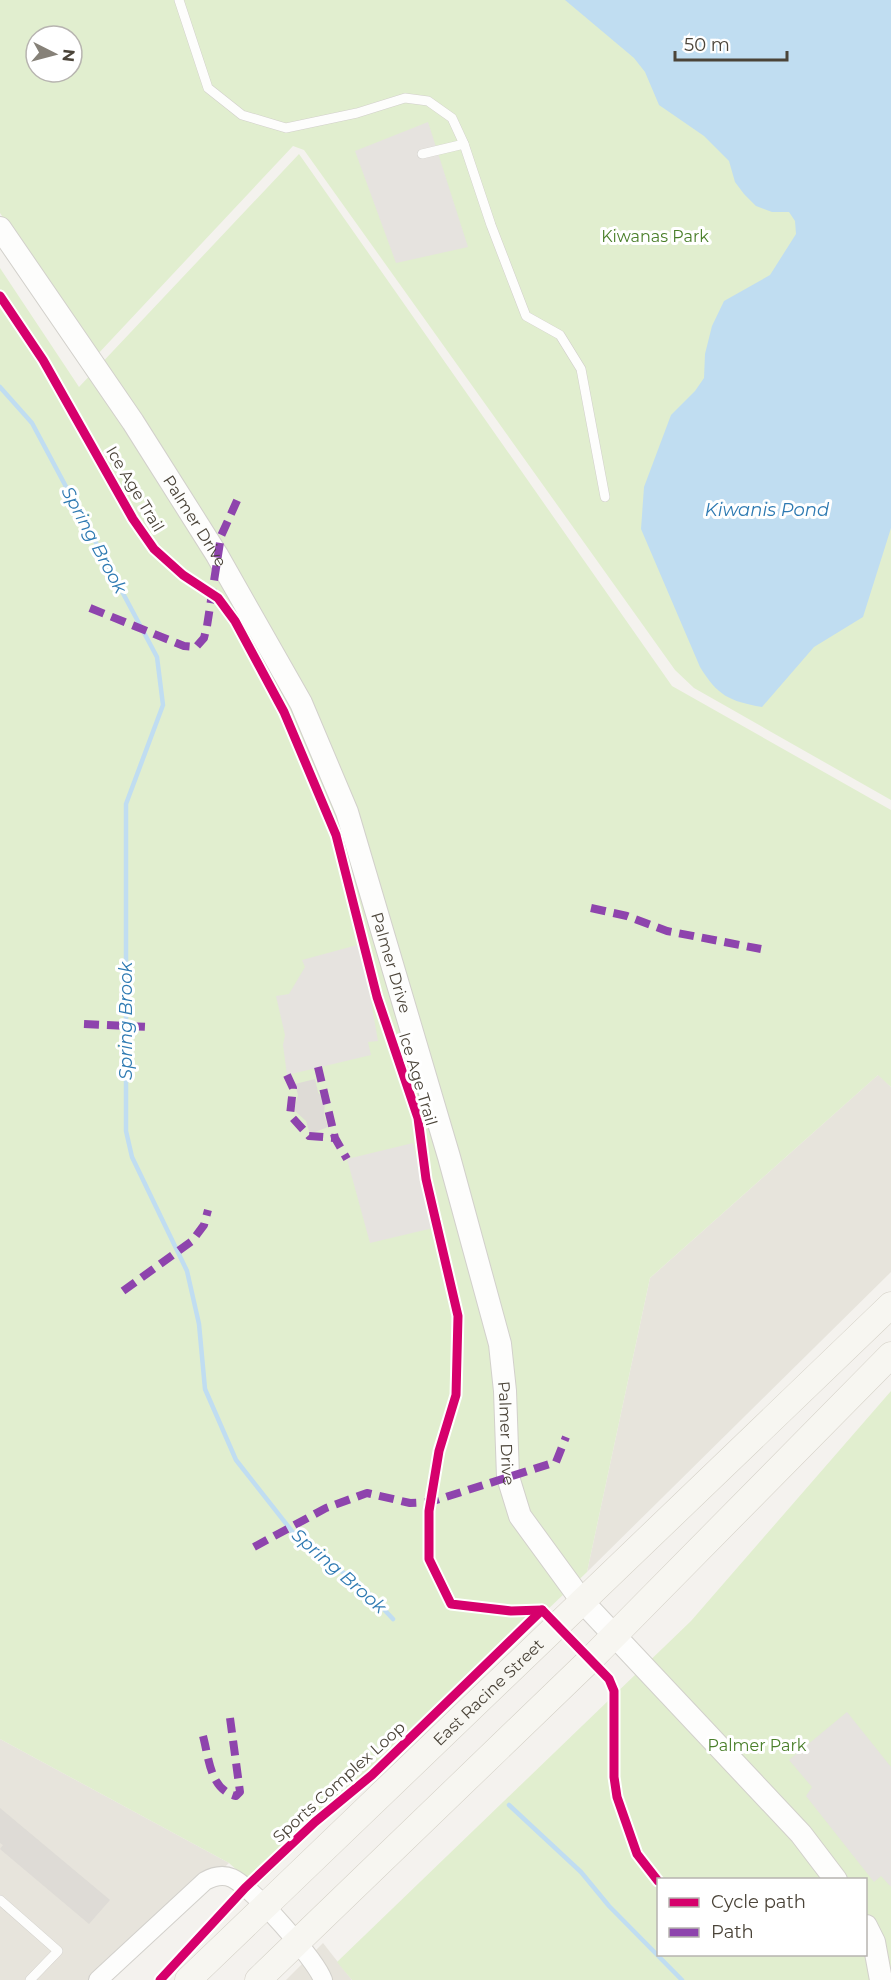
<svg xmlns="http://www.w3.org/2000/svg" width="891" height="1980" viewBox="0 0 891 1980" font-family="Montserrat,sans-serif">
  <rect width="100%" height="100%" fill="#f4f2ee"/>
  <g fill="#e7e4dc">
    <path d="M 879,1074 L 891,1087 L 891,1272 L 587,1572 L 650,1278 Z"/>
    <path d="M 0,1739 L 229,1863 L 104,1980 L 0,1980 Z"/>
    <path d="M 323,1943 L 352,1980 L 286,1980 Z"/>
  </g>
  <g fill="#e1eecf" fill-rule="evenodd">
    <path d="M 0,0 L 891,0 L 891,800 L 694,688 L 675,670 L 304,150 L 293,146 L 96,356 L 0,213 ZM 36,36 L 72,36 L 72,72 L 36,72 Z"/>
    <path d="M 299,154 L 672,686 L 891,810 L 891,1087 L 878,1075 L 650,1278 L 587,1572 L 256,1887 L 229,1863 L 0,1739 L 0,268 L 79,387 Z"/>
    <path d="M 891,1391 L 891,1980 L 352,1980 L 337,1962 L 691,1621 ZM 658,1880 L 866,1880 L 866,1954 L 658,1954 Z"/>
  </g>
  <g fill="#e6e3df">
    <path d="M 428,122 L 468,247 L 396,263 L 355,151 Z"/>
    <path d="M 361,944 L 378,1041 L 368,1042 L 371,1055 L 287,1075 L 283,1045 L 285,1035 L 276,996 L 289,994 L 305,967 L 302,960 Z"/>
    <path d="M 413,1143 L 433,1228 L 370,1243 L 347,1159 Z"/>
    <path d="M 847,1712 L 891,1767 L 891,1887 L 881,1876 L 874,1882 L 806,1796 L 812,1787 L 789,1760 Z"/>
  </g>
  <path fill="#c0ddf1" d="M 565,0 L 891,0 L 891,528 L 863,617 L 814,647 L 762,707 C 729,701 718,696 700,667 L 641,529 L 644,487 L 671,415 L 695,391 L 704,378 L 705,354 L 712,326 L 724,301 L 770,275 L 796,234 L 795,221 L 789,212 L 772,212 L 756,206 L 744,194 L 735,182 L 729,161 L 704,136 L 659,105 L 645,72 L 634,58 Z"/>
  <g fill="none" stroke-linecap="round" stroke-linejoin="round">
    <g stroke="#c0ddf1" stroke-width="4.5">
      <path d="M 0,387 L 32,423 L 157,657 L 163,705 L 126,804 L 126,1131 L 132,1157 L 187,1271 L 199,1324 L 205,1389 L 236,1460 L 295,1535 L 323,1560 L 357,1581 L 393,1619"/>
      <path d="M 509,1805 L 581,1872 L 609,1906 L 682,1980"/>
    </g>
  </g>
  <g fill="#dedbd6">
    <path d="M 315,1079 L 318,1092 L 325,1102 L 324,1115 L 328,1127 L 310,1134 L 306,1121 L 294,1110 L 298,1095 L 295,1084 Z"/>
    <path d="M 0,1808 L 110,1900 L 89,1924 L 0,1849 L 3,1845 L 0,1843 Z"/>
  </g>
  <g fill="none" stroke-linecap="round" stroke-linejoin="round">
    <defs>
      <g id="service">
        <path d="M 179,0 L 208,88 L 242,115 L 286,128 L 357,113 L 405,98 L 428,101 L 452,118 L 464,144 L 491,225 L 526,316 L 560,335 L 581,369 L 605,497"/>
        <path d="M 422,154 L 464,144"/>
        <path d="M 0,1900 L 58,1951 L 30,1980"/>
      </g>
      <path id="minor" d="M 98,1980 L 205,1881 C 214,1876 223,1874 232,1878 C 252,1887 316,1960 323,1980"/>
      <g id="tertiary">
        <path id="s1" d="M 0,228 L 133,422 L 217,555 L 301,703 L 347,812 L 449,1157 L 500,1344 L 505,1391 L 508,1477 L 520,1516 L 582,1601 L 801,1834 L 836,1880"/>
        <path d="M 866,1926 L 874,1942 L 881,1980"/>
      </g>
      <g id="secondary">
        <path id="s2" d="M 188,1980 L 891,1305"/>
        <path d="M 258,1980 L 590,1660 L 891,1355"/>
      </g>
    </defs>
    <use href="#service" stroke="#d2d0cb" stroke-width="10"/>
    <use href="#minor" stroke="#d2d0cb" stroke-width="20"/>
    <use href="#tertiary" stroke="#d2d0cb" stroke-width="24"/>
    <use href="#secondary" stroke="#d3cfc5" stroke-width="27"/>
    <use href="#service" stroke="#fdfdfc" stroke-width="9"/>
    <use href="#minor" stroke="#fdfdfc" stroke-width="18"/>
    <use href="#tertiary" stroke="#fdfdfc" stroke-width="22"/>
    <use href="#secondary" stroke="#f7f6f1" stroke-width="26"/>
    <g stroke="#8e44ad" stroke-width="8" stroke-dasharray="15 8" stroke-linecap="butt">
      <path d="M 90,608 L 184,646 L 196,647 L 204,638 L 207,626 L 221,536 L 240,494"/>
      <path d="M 591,908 L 627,916 L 667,931 L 761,949"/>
      <path d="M 84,1024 L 148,1027"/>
      <path d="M 318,1067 L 335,1138 L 347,1159"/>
      <path d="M 287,1075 L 293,1088 L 290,1115 L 309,1136 L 335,1138"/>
      <path d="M 123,1291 L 192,1241 L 204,1225 L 208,1210"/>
      <path d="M 254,1547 L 326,1508 L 367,1493 L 410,1503 L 430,1502 L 556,1462 L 566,1437"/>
      <path d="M 203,1736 C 209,1758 210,1790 236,1796 L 240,1792 L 230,1718"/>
    </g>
    <defs>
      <g id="cycleway">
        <path d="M 0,296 L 43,360 L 133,519 L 154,549 L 183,575 L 218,598 L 235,621 L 284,712 L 336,835 L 377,997 L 418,1118 L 426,1179 L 458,1316 L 456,1395 L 439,1451 L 429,1511 L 429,1559 L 451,1604 L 511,1611 L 542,1610 L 609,1679 L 614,1691 L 614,1777 L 617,1797 L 637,1854 L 658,1881"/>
        <path d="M 160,1980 L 245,1888 L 315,1822 L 372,1775 L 542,1610"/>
      </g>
    </defs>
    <use href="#cycleway" stroke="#fff" stroke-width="13"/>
    <use href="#cycleway" stroke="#d6006c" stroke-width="9"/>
  </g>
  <g text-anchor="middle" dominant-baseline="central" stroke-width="6" stroke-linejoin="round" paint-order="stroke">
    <g font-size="16" fill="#4a7f2a" stroke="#fff">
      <text x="655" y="236">Kiwanas Park</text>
      <text x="757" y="1745">Palmer Park</text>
    </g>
    <g font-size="16" fill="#4b4439" stroke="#fff">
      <text transform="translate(135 489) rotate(59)">Ice Age Trail</text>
      <text stroke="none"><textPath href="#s1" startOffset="352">Palmer Drive</textPath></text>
      <text stroke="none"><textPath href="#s1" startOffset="838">Palmer Drive</textPath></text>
      <text transform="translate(418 1079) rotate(73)">Ice Age Trail</text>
      <text stroke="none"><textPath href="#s1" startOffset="1324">Palmer Drive</textPath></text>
      <text stroke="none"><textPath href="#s2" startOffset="416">East Racine Street</textPath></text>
      <text transform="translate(339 1782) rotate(-42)">Sports Complex Loop</text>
    </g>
    <g font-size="18" font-style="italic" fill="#2e7ab2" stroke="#fff">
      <text x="767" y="510">Kiwanis Pond</text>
      <text transform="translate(94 540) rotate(62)">Spring Brook</text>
      <text transform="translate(126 1021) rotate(-90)">Spring Brook</text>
      <text transform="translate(339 1571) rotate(41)">Spring Brook</text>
    </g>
  </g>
  <rect x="657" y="1878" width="210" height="78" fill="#ffffff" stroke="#b7b4b0" stroke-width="1.5"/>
  <rect x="669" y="1898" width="30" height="9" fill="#d6006c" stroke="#b7b4b0" stroke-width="1.5"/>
  <text x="711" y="1908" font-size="18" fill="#4b4439">Cycle path</text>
  <rect x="669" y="1928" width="30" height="9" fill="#8e44ad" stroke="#b7b4b0" stroke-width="1.5"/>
  <text x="711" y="1938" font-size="18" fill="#4b4439">Path</text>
  <g transform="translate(54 54) rotate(96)"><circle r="28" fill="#ffffff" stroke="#b7b4b0" stroke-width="1.5"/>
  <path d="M0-4.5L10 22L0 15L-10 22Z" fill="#868178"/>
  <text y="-9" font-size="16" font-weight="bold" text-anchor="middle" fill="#4b4439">N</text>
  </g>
  <path d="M675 51v9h112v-9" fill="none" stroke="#4b4439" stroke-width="3"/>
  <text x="684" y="51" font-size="18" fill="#4b4439" stroke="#ffffff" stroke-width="4.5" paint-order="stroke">50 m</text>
</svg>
